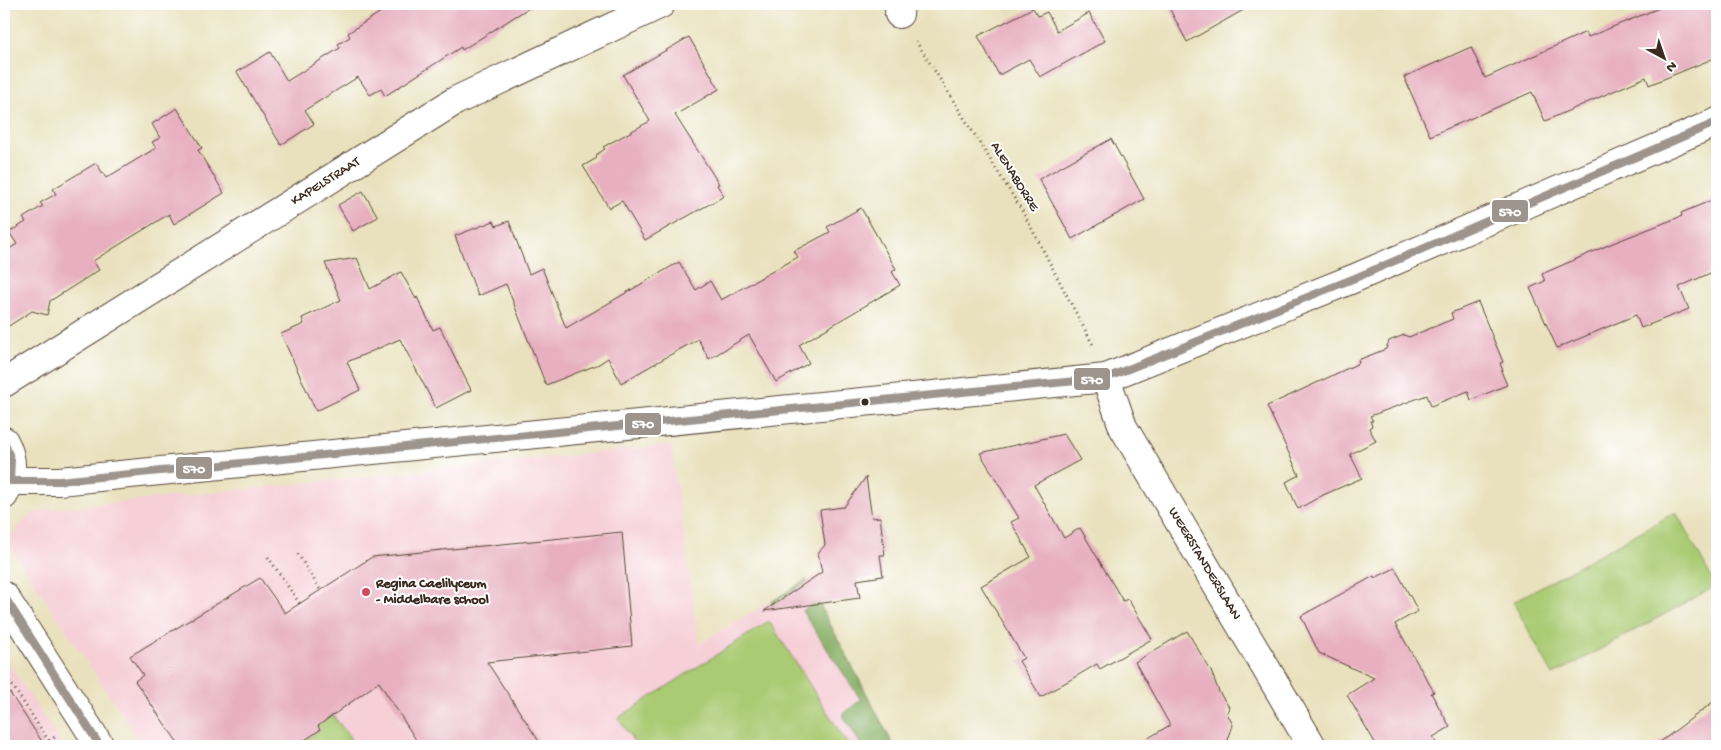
<svg xmlns="http://www.w3.org/2000/svg" width="1721" height="750" viewBox="0 0 1721 750" font-family="'Gochi Hand',sans-serif">
  <rect width="100%" height="100%" fill="#fff"/>
  <filter id="ink" filterUnits="userSpaceOnUse"><feTurbulence type="fractalNoise" baseFrequency=".02" numOctaves="2"/><feDisplacementMap in="SourceGraphic" scale="10" xChannelSelector="R" yChannelSelector="G"/><feConvolveMatrix kernelMatrix="1 2 1 2 8 2 1 2 1" color-interpolation-filters="sRGB"/></filter>
  <filter id="wash" filterUnits="userSpaceOnUse"><feTurbulence type="fractalNoise" baseFrequency=".0096" numOctaves="4" result="noise"/><feDisplacementMap in="SourceGraphic" scale="20" xChannelSelector="R" yChannelSelector="G"/><feGaussianBlur stdDeviation="1.12" result="paint"/><feColorMatrix in="noise" values="0 0 0 0 0 0 0 0 0 0 0 0 0 0 0 0 0 1.4 0 .05"/><feComposite in="paint" operator="in"/></filter>
  <g filter="url(#wash)">
    <rect width="100%" height="100%" fill="#e9e1bd"/>
    <g fill="#f6cfd7">
      <path d="M 671,445 L 699,644 L 806,580 L 894,746 L 143,746 L 13,551 L 11,543 L 13,533 L 24,521 L 34,513 L 44,510 Z"/>
      <path d="M 4,656 L 63,746 L 4,746 Z"/>
    </g>
    <g fill="#aacb73" stroke="#727a48">
      <path d="M 1676,512 L 1716,586 L 1553,675 L 1513,602 Z"/>
      <path d="M 769,621 L 849,746 L 637,746 L 618,718 Z"/>
      <path d="M 292,688 L 323,703 L 349,736 L 352,746 L 296,746 L 320,730 Z"/>
    </g>
    <path fill="#87af65" stroke="#616c42" d="M 806,580 L 808,582 L 894,746 L 862,746 L 842,714 L 861,700 L 802,611 L 813,604 L 773,605 L 771,602 Z"/>
    <g id="blocks">
      <g fill="#e7afbf">
        <path d="M 393,4 L 535,4 L 462,50 L 461,47 L 385,96 L 381,89 L 370,95 L 358,77 L 305,110 L 314,124 L 281,145 L 237,72 L 270,52 L 287,81 L 340,48 L 338,44 L 350,37 L 348,33 Z"/>
        <path d="M 1167,4 L 1254,4 L 1187,42 Z"/>
        <path d="M 1669,4 L 1717,4 L 1717,57 L 1649,85 L 1646,77 L 1545,121 L 1532,92 L 1430,136 L 1404,77 L 1471,47 L 1485,78 L 1586,32 L 1588,37 Z"/>
        <path d="M 1033,8 L 1038,16 L 1047,12 L 1057,31 L 1089,13 L 1105,41 L 1040,77 L 1029,59 L 999,75 L 978,36 Z"/>
        <path d="M 689,37 L 719,89 L 675,115 L 719,184 L 717,185 L 724,196 L 645,240 L 622,201 L 609,208 L 583,166 L 597,158 L 596,155 L 605,149 L 603,147 L 650,121 L 623,75 Z"/>
        <path d="M 177,108 L 202,148 L 198,150 L 224,193 L 174,224 L 169,214 L 93,261 L 99,270 L 50,301 L 47,315 L 32,311 L 4,329 L 4,252 L 17,244 L 9,232 L 26,222 L 23,218 L 43,206 L 40,203 L 56,194 L 53,189 L 96,163 L 106,178 L 156,148 L 152,142 L 160,138 L 152,124 Z"/>
        <path d="M 1111,139 L 1144,199 L 1072,239 L 1039,179 Z"/>
        <path d="M 363,191 L 378,217 L 353,231 L 338,205 Z"/>
        <path d="M 1717,198 L 1717,270 L 1679,287 L 1689,309 L 1641,328 L 1636,315 L 1557,348 L 1530,288 L 1545,281 L 1542,274 L 1613,243 L 1682,216 L 1681,213 Z"/>
        <path d="M 861,208 L 896,269 L 892,272 L 900,285 L 799,345 L 809,363 L 776,382 L 749,335 L 709,359 L 698,339 L 621,383 L 608,358 L 599,364 L 546,385 L 506,284 L 478,296 L 455,236 L 494,221 L 496,226 L 509,221 L 529,274 L 542,268 L 566,328 L 679,262 L 696,290 L 710,281 L 721,300 L 798,257 L 794,251 L 830,232 L 827,227 Z"/>
        <path d="M 357,258 L 370,289 L 401,272 L 416,299 L 417,297 L 433,330 L 440,327 L 471,390 L 436,408 L 400,339 L 347,362 L 360,390 L 316,411 L 281,334 L 304,324 L 302,318 L 341,300 L 325,263 Z"/>
        <path d="M 1478,302 L 1503,362 L 1500,363 L 1503,371 L 1501,371 L 1507,385 L 1471,400 L 1468,391 L 1431,406 L 1427,395 L 1370,416 L 1373,421 L 1370,421 L 1372,426 L 1369,428 L 1376,441 L 1350,454 L 1362,478 L 1323,495 L 1298,509 L 1286,482 L 1299,475 L 1267,406 L 1359,363 L 1358,360 L 1386,349 L 1389,341 L 1404,335 L 1409,337 L 1453,319 L 1451,313 Z"/>
        <path d="M 1064,434 L 1080,460 L 1034,485 L 1064,538 L 1080,528 L 1123,601 L 1128,599 L 1152,639 L 1100,669 L 1097,664 L 1041,697 L 1019,661 L 1024,658 L 981,586 L 1031,557 L 1011,522 L 1019,518 L 980,453 Z"/>
        <path d="M 866,477 L 872,518 L 880,517 L 885,555 L 880,555 L 883,576 L 857,580 L 860,598 L 764,611 L 822,572 L 818,553 L 825,545 L 820,510 L 844,507 Z"/>
        <path d="M 622,532 L 632,646 L 487,662 L 542,746 L 420,746 L 379,682 L 318,726 L 320,730 L 296,746 L 180,746 L 135,681 L 143,675 L 130,656 L 260,578 L 285,613 L 372,557 Z"/>
        <path d="M 1395,568 L 1418,611 L 1395,624 L 1434,692 L 1431,693 L 1450,727 L 1433,737 L 1438,746 L 1377,746 L 1347,695 L 1374,678 L 1319,653 L 1301,616 L 1374,576 L 1375,578 Z"/>
        <path d="M 1187,631 L 1211,671 L 1219,692 L 1229,707 L 1227,713 L 1233,725 L 1226,746 L 1135,746 L 1170,725 L 1135,662 Z"/>
        <path d="M 4,684 L 45,746 L 4,746 Z"/>
        <path d="M 1717,699 L 1717,746 L 1655,746 Z"/>
      </g>
    </g>
  </g>
  <g filter="url(#ink)">
    <use href="#blocks" fill-opacity="0" stroke="#554536" stroke-width="1"/>
    <g fill="none" stroke-linecap="round" stroke-linejoin="round">
      <defs>
        <g id="street">
          <path d="M 899,14 L 900,4"/>
          <path d="M 1106,378 L 1123,427 L 1312,746"/>
          <path d="M 4,383 L 455,101 L 661,4"/>
          <path d="M 4,441 C 14,459 13,477 4,495"/>
          <path d="M 10,481 L 59,481 L 1106,378 L 1355,278 L 1717,122"/>
          <path d="M 4,596 L 100,746"/>
        </g>
      </defs>
      <use href="#street" stroke="#554536" stroke-width="30"/>
      <g stroke="#554536" stroke-width="3" stroke-dasharray="1 4" stroke-linecap="butt">
        <path d="M 916,41 L 1023,212 L 1094,347"/>
        <path d="M 298,554 L 321,591"/>
        <path d="M 268,557 L 300,604"/>
        <path d="M 4,673 L 49,741"/>
        <path d="M 41,746 L 55,737"/>
      </g>
      <use href="#street" stroke="#fff" stroke-width="28"/>
      <defs>
        <g id="bus-1">
          <path d="M 4,441 L 11,460 L 10,481 L 59,481 L 1106,378 L 1355,278 L 1717,122"/>
          <path d="M 4,596 L 100,746"/>
        </g>
      </defs>
      <use href="#bus-1" stroke="#fff" stroke-width="11"/>
      <use href="#bus-1" stroke="#9d948e" stroke-width="8"/>
    </g>
  </g>
  <circle fill="#3b2a1e" stroke="#fff" stroke-width="2" cx="865" cy="402" r="4.5"/>
  <circle fill="#d1495b" stroke="#fff" stroke-width="2" cx="366" cy="592" r="5"/>
  <g text-anchor="middle" dominant-baseline="central" stroke-width="4" stroke-linejoin="round" paint-order="stroke">
    <g font-size="14" fill="#3b2a1e" stroke="#fff">
      <text transform="translate(1014 177) rotate(58)">ALENABORRE</text>
      <text transform="translate(326 182) rotate(-32)">KAPELSTRAAT</text>
      <text transform="translate(1204 564) rotate(59)">WEERSTANDERSLAAN</text>
    </g>
    <g font-size="14" font-weight="bold" fill="#3b2a1e" stroke="#fff" text-anchor="start">
      <text x="376" y="584">Regina Caelilyceum<tspan x="376" dy="16">- Middelbare school</tspan></text>
    </g>
  </g>
  <g stroke="#fff" stroke-width="2">
    <rect x="1491" y="199" width="38" height="24" rx="5" fill="#9d948e"/>
    <rect x="1073" y="367" width="38" height="24" rx="5" fill="#9d948e"/>
    <rect x="624" y="412" width="38" height="24" rx="5" fill="#9d948e"/>
    <rect x="175" y="456" width="38" height="24" rx="5" fill="#9d948e"/>
  </g>
  <g font-size="14" text-anchor="middle" font-weight="bold" fill="#fff">
    <text x="1510" y="216">570</text>
    <text x="1092" y="384">570</text>
    <text x="643" y="428">570</text>
    <text x="194" y="473">570</text>
  </g>
  <rect width="1721" height="750" fill="none" stroke="#fff" stroke-width="20"/>
  <g transform="translate(1664 58) rotate(140)" stroke="#ffffff" stroke-width="4" paint-order="stroke">
  <path d="M0-4L9 19L0 12L-9 19Z" fill="#3b2a1e"/>
  <text y="-8" font-size="14" font-weight="bold" text-anchor="middle" fill="#3b2a1e">N</text>
  </g>
</svg>
